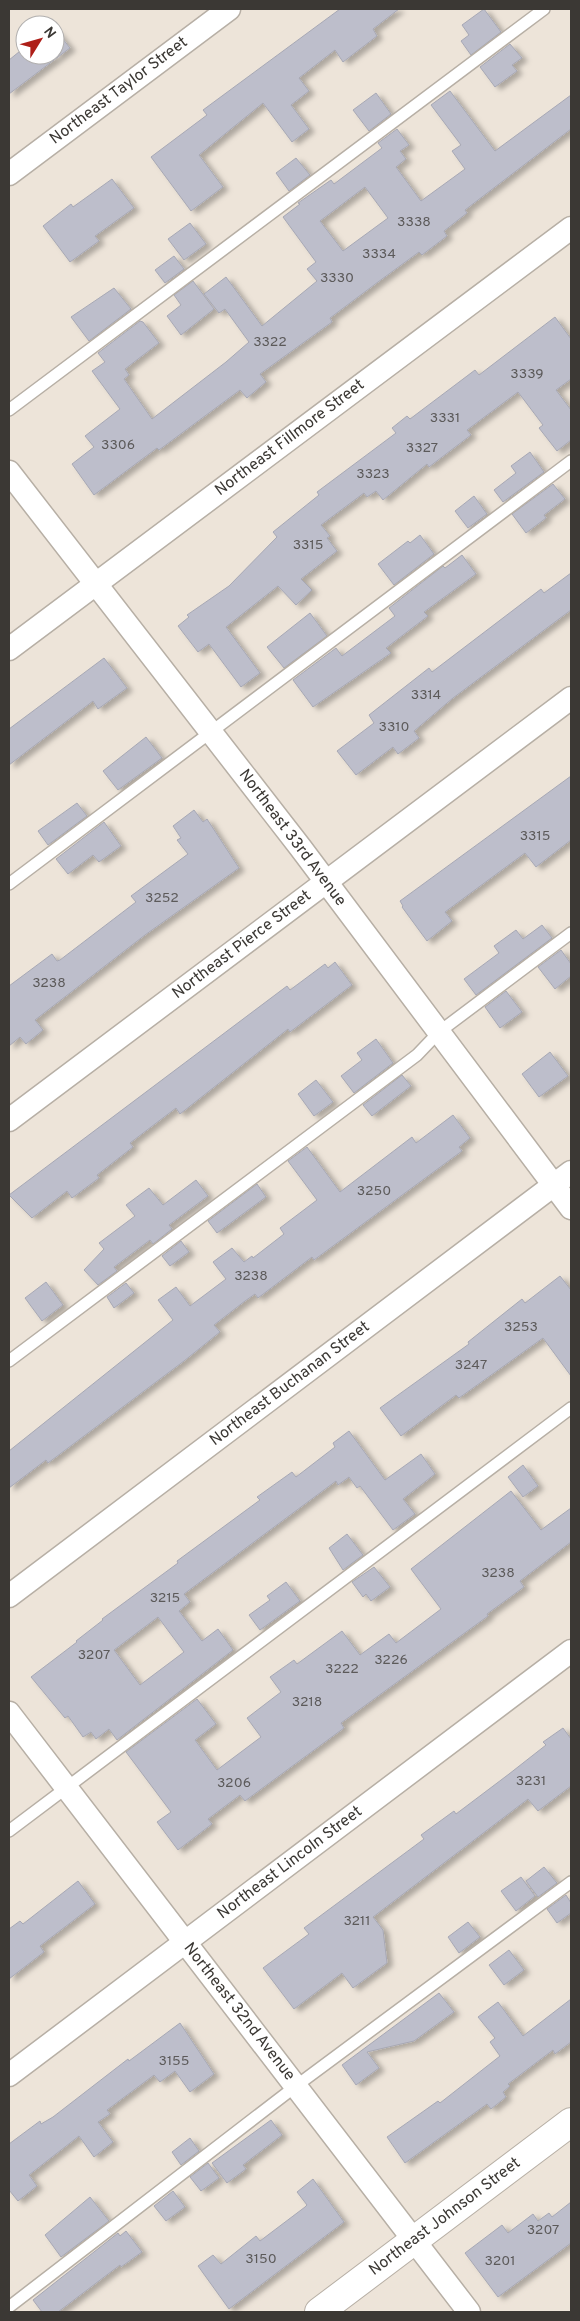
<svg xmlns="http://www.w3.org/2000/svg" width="580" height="2321" viewBox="0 0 580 2321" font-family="Overpass,sans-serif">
  <defs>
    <filter id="shadow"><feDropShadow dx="5.5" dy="3" stdDeviation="2.5" flood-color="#0004"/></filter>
  </defs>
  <rect width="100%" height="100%" fill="#ede4d9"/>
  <g fill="#bdbecb" stroke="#a7a8b4" fill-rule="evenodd" filter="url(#shadow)">
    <path d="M 340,9 L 399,9 L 373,29 L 377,36 L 343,62 L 335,50 L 299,78 L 309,91 L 291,105 L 309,129 L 292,142 L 263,103 L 199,155 L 223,187 L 191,211 L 151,157 L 207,115 L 203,110 Z"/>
    <path d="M 484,9 L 501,32 L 471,55 L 461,41 L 469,35 L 462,25 Z"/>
    <path d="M 55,29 L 70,48 L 9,94 L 9,60 L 25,47 L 25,55 L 55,55 Z"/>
    <path d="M 510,44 L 522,58 L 512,65 L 517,71 L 495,87 L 480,67 Z"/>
    <path d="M 450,91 L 495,151 L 571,95 L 571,129 L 465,210 L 467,213 L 444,231 L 447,236 L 422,255 L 419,252 L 378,282 L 330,318 L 332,322 L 260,374 L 266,382 L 247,398 L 240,390 L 159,450 L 157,448 L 94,495 L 72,464 L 94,447 L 85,436 L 120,409 L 92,371 L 105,362 L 98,353 L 140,321 L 143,322 L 159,343 L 125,369 L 129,375 L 124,379 L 152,419 L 226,362 L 249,342 L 225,309 L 219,313 L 204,294 L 226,277 L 262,326 L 317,281 L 307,269 L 316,262 L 283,217 L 300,204 L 298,203 L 331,180 L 334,184 L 382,148 L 378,143 L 397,129 L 409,145 L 400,151 L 406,159 L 396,167 L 421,201 L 465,169 L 452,151 L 461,145 L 431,105 ZM 365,187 L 388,218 L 343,251 L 320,221 Z"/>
    <path d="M 376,93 L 391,114 L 369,131 L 353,110 Z"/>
    <path d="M 296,158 L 310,175 L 289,191 L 276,173 Z"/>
    <path d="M 112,179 L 134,208 L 95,236 L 99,241 L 70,262 L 43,226 L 71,204 L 73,207 Z"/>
    <path d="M 190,223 L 206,244 L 184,260 L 168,239 Z"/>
    <path d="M 174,256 L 184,269 L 165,283 L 155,270 Z"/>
    <path d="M 193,281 L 214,309 L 181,335 L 167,316 L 181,305 L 174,295 Z"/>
    <path d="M 114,288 L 131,309 L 89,341 L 71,317 Z"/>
    <path d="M 555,317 L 571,339 L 571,379 L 556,390 L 571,410 L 571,440 L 557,451 L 539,428 L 543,425 L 518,392 L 467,430 L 471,435 L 429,467 L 427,464 L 383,500 L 376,491 L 367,497 L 364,493 L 321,525 L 330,536 L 327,538 L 337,551 L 301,579 L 312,590 L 296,605 L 278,586 L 226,627 L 260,673 L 241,687 L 209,644 L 198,652 L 178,626 L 189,617 L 187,615 L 229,586 L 277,537 L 273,532 L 319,495 L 317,492 L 396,433 L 392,428 L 407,416 L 410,419 L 475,370 L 479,375 Z"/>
    <path d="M 530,452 L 544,472 L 503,502 L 494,490 L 516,473 L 511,466 Z"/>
    <path d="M 553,484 L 565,499 L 544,515 L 546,518 L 526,533 L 512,514 Z"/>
    <path d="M 474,496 L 487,514 L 468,528 L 455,511 Z"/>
    <path d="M 420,535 L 434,554 L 394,585 L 378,564 L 408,541 L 410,543 Z"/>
    <path d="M 462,555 L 476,574 L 424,612 L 428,616 L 386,648 L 391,653 L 313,707 L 293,680 L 336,648 L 342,656 L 395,616 L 389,608 L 443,566 L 445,568 Z"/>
    <path d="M 571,573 L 571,610 L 453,698 L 414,731 L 419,738 L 398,754 L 393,747 L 356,775 L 337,751 L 374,723 L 369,715 L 429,668 L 432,672 L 541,589 L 544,593 Z"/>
    <path d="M 310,613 L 327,636 L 284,668 L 267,647 Z"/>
    <path d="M 104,658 L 127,688 L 98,709 L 93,701 L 9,765 L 9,729 Z"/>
    <path d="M 146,737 L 162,758 L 118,790 L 103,771 Z"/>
    <path d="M 571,776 L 571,840 L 536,867 L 525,853 L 445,912 L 452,921 L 427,941 L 402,907 L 403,906 L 400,901 Z"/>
    <path d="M 77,803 L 87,816 L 48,845 L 38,831 Z"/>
    <path d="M 194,810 L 203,822 L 207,819 L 239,868 L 145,935 L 35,1020 L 43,1030 L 26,1044 L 20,1037 L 9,1046 L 9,986 L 52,954 L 57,961 L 60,960 L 136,902 L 131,896 L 188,854 L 177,840 L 181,838 L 173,826 Z"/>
    <path d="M 104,822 L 121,846 L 99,862 L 93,855 L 68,874 L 56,859 Z"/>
    <path d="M 542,925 L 552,938 L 476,995 L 464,979 L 499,953 L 494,946 L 516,930 L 523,939 Z"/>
    <path d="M 561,950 L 571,964 L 571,976 L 555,989 L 538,967 Z"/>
    <path d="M 335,962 L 352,985 L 290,1032 L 288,1029 L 180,1114 L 176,1108 L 130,1143 L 133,1147 L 97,1175 L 99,1178 L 72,1198 L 67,1191 L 32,1218 L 9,1195 L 287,986 L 290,990 L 325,964 L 328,968 Z"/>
    <path d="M 506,991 L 522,1012 L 500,1028 L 485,1007 Z"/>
    <path d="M 376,1039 L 393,1063 L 354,1093 L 341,1076 L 362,1060 L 357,1053 Z"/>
    <path d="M 550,1052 L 568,1076 L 539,1097 L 522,1074 Z"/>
    <path d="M 402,1075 L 411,1086 L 372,1116 L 363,1105 Z"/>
    <path d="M 316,1080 L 333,1102 L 314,1116 L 298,1094 Z"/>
    <path d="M 453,1115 L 470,1138 L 459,1147 L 462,1151 L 314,1260 L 312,1257 L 258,1298 L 255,1294 L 245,1301 L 214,1325 L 220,1332 L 184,1361 L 48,1463 L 46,1460 L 9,1488 L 9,1451 L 173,1320 L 158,1300 L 176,1287 L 190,1306 L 226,1279 L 213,1262 L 232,1248 L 244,1262 L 252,1256 L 253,1258 L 284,1234 L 280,1228 L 317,1200 L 288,1161 L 307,1147 L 340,1192 L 412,1137 L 416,1143 Z"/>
    <path d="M 196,1180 L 208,1196 L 169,1225 L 172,1229 L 153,1244 L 150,1240 L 114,1267 L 117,1271 L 98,1285 L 84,1270 L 104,1249 L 99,1243 L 135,1216 L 126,1205 L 149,1188 L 163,1205 Z"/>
    <path d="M 257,1184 L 266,1197 L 217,1233 L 208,1221 Z"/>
    <path d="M 181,1241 L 189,1252 L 170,1266 L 162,1256 Z"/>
    <path d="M 560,1276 L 571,1290 L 571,1376 L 543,1338 L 459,1398 L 456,1395 L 401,1436 L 380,1408 L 469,1344 L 468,1342 L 522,1299 L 525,1303 Z"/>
    <path d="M 46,1282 L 63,1305 L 42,1321 L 25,1298 Z"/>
    <path d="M 126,1283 L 134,1293 L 114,1308 L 107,1297 Z"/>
    <path d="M 349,1431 L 385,1480 L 421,1454 L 435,1474 L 403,1499 L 415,1514 L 393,1530 L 360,1486 L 357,1488 L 349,1477 L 338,1485 L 336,1481 L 184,1594 L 190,1602 L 179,1611 L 202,1641 L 218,1629 L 233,1650 L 117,1740 L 109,1729 L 96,1739 L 91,1732 L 83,1737 L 68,1716 L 65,1718 L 31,1677 L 77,1642 L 76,1641 L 103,1620 L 102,1619 L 178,1563 L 177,1561 L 260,1500 L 257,1497 L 292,1472 L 296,1477 L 335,1447 L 333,1443 ZM 158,1617 L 184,1652 L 140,1685 L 114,1650 Z"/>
    <path d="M 523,1465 L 538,1486 L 523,1497 L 508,1477 Z"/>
    <path d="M 511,1491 L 541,1530 L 571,1508 L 571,1542 L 520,1581 L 524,1587 L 487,1614 L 488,1616 L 341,1723 L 344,1728 L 245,1801 L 240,1795 L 208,1819 L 212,1824 L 178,1850 L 157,1822 L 171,1812 L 126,1752 L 197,1699 L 216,1724 L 195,1740 L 217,1770 L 261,1737 L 247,1718 L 281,1692 L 270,1677 L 294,1660 L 297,1664 L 342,1631 L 360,1655 L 389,1634 L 396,1643 L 441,1609 L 411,1569 Z"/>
    <path d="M 347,1534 L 363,1555 L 343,1570 L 329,1548 Z"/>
    <path d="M 374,1567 L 390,1587 L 371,1601 L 366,1594 L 363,1597 L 352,1582 Z"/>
    <path d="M 286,1582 L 300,1601 L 260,1630 L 249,1615 L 270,1600 L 267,1596 Z"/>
    <path d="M 563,1728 L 571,1739 L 571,1786 L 538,1811 L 528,1799 L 373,1917 L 383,1930 L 387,1963 L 353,1988 L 342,1973 L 294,2009 L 263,1968 L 309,1934 L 304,1928 L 424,1839 L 421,1835 L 454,1811 L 456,1814 L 509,1774 L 546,1745 L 543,1742 Z"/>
    <path d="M 544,1867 L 557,1883 L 538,1897 L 526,1881 Z"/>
    <path d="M 521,1877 L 535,1896 L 516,1911 L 501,1891 Z"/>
    <path d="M 78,1881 L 95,1904 L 40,1946 L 44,1952 L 9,1979 L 9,1929 L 20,1921 L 23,1924 Z"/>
    <path d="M 566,1895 L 571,1903 L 571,1913 L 557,1923 L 547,1909 Z"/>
    <path d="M 468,1922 L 480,1937 L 459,1953 L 448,1937 Z"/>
    <path d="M 509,1950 L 524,1970 L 504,1985 L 489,1965 Z"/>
    <path d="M 439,1993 L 454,2012 L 414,2041 L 367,2052 L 379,2068 L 356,2085 L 342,2065 Z"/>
    <path d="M 571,1999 L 571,2042 L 555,2054 L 553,2050 L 508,2084 L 510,2086 L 503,2092 L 506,2097 L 491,2109 L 487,2104 L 405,2163 L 387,2137 L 438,2101 L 440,2103 L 500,2056 L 490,2042 L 495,2038 L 478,2017 L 498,2002 L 523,2036 Z"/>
    <path d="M 180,2023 L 214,2074 L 190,2092 L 175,2071 L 160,2082 L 154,2075 L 107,2110 L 110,2114 L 98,2122 L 113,2142 L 94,2157 L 79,2136 L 29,2175 L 37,2186 L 18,2201 L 9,2190 L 9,2144 L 40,2121 L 41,2124 L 53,2117 L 128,2059 L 129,2061 Z"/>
    <path d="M 271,2120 L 282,2135 L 243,2165 L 246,2169 L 227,2183 L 212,2163 Z"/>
    <path d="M 190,2138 L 199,2151 L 181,2165 L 172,2152 Z"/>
    <path d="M 208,2163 L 219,2178 L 201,2191 L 190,2177 Z"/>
    <path d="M 313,2179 L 344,2222 L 229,2309 L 198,2266 L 213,2255 L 221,2264 L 256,2236 L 260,2241 L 305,2207 L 307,2205 L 297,2192 Z"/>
    <path d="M 173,2191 L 185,2207 L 166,2221 L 154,2206 Z"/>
    <path d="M 90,2197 L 109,2221 L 61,2257 L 45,2235 Z"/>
    <path d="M 571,2202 L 571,2243 L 498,2297 L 465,2253 L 502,2225 L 508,2233 L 533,2214 L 538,2221 L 549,2213 L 552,2217 Z"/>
    <path d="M 126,2231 L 142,2252 L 121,2267 L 120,2265 L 58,2312 L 42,2312 L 33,2300 L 118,2233 L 120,2236 Z"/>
  </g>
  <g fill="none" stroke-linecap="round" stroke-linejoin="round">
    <defs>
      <g id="service">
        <path d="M 9,410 L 544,9"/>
        <path d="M 9,884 L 571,461"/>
        <path d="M 9,1361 L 417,1055 L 439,1032 L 571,933"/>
        <path d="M 9,1831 L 571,1408"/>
        <path d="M 9,2307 L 296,2086 L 571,1882"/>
      </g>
      <g id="minor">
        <path d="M 9,174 L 229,9"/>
        <path d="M 9,472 L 300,847 L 571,1208"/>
        <path d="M 9,649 L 571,228"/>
        <path d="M 9,1120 L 571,698"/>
        <path d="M 9,1596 L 571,1172"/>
        <path d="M 9,1713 L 469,2312"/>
        <path d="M 9,2075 L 571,1651"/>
      </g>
      <path id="tertiary" d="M 319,2312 L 571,2122"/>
    </defs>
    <use href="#service" stroke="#b7afa5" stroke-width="14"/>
    <use href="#minor" stroke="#b7afa5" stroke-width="25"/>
    <use href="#tertiary" stroke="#b7afa5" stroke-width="30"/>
    <use href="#service" stroke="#fff" stroke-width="11"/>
    <use href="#minor" stroke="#fff" stroke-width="22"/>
    <use href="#tertiary" stroke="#fff" stroke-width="28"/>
  </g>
  <g text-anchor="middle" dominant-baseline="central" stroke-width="4.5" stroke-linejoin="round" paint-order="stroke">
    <g font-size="14" fill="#5c5a5a">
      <text x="414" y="222">3338</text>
      <text x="379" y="254">3334</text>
      <text x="337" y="278">3330</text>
      <text x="270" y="342">3322</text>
      <text x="527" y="374">3339</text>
      <text x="445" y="418">3331</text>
      <text x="118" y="445">3306</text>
      <text x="422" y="448">3327</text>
      <text x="373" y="474">3323</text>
      <text x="308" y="545">3315</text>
      <text x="426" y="695">3314</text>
      <text x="394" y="727">3310</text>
      <text x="535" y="836">3315</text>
      <text x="162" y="898">3252</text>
      <text x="49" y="983">3238</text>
      <text x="374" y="1191">3250</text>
      <text x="251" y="1276">3238</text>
      <text x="521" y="1327">3253</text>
      <text x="471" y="1365">3247</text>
      <text x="498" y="1573">3238</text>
      <text x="165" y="1598">3215</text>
      <text x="94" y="1655">3207</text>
      <text x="391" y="1660">3226</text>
      <text x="342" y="1669">3222</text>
      <text x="307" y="1702">3218</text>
      <text x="531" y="1781">3231</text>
      <text x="234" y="1783">3206</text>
      <text x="357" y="1921">3211</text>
      <text x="174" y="2061">3155</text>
      <text x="543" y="2230">3207</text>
      <text x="261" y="2259">3150</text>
      <text x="500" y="2261">3201</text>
    </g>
    <g font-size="16" fill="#3b3834" stroke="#fff">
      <text transform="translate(119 91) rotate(-37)">Northeast Taylor Street</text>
      <text transform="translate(290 438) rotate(-37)">Northeast Fillmore Street</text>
      <text transform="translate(292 838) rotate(53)">Northeast 33rd Avenue</text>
      <text transform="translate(242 945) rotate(-37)">Northeast Pierce Street</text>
      <text transform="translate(290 1384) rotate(-37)">Northeast Buchanan Street</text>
      <text transform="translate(290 1863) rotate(-37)">Northeast Lincoln Street</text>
      <text transform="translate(239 2012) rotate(52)">Northeast 32nd Avenue</text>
      <text transform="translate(445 2217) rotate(-37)">Northeast Johnson Street</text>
    </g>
  </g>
  <rect width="580" height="2321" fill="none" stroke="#3b3834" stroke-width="20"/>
  <g transform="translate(40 40) rotate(53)"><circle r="24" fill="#ffffff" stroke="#b1afae"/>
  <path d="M0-4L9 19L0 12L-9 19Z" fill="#ae1e18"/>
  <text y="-8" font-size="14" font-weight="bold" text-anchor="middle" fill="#3b3834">N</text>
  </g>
</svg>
